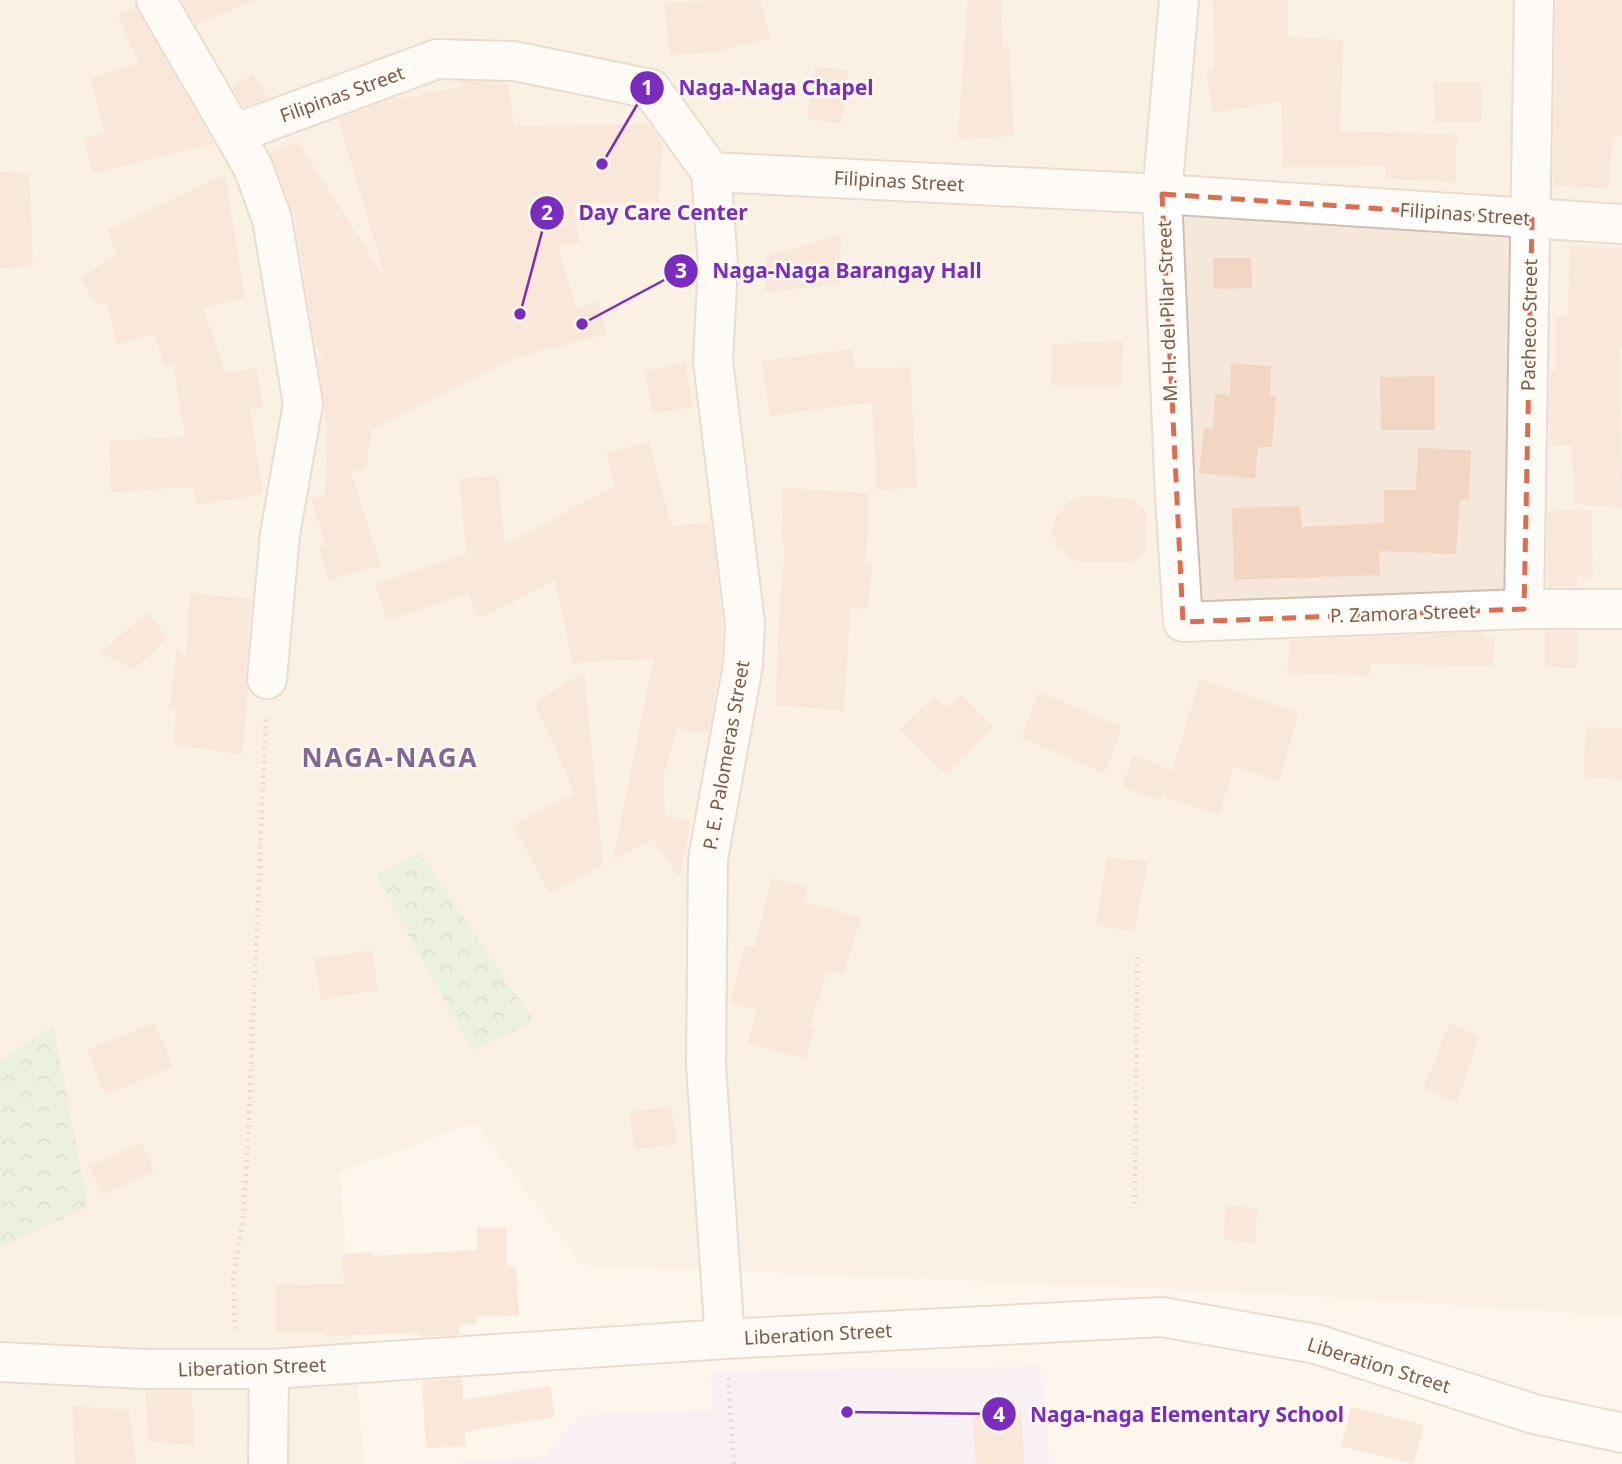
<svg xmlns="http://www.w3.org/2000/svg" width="1622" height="1464" viewBox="0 0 1622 1464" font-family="'Noto Sans',sans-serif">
  <defs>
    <pattern id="forest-crowns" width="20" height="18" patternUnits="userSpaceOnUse" patternTransform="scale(1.75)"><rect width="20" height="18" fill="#d8ecc9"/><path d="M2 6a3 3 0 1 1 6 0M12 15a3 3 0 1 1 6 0" fill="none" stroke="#b4c2a5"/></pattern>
  </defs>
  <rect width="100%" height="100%" fill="#fdf6ec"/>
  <path fill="#f5e8da" d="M 0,0 L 1622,0 L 1622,1316 L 1268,1293 L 582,1265 L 475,1123 L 339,1172 L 364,1464 L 0,1464 Z"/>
  <path fill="#f3e8fa" d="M 1042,1366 L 1050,1464 L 440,1464 L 544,1457 L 580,1415 L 714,1410 L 710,1372 Z"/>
  <g fill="url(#forest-crowns)">
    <path d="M 419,852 L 534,1021 L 472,1051 L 376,876 Z"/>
    <path d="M 53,1025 L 88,1207 L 0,1247 L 0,1061 Z"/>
  </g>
  <g fill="#f3d5c3">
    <path d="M 181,0 L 254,0 L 196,25 Z"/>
    <path d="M 721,0 L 760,0 L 770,38 L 707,53 L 670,55 L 664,3 Z"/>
    <path d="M 968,0 L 1001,0 L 1003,47 L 1009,47 L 1014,136 L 958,139 Z"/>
    <path d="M 1213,0 L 1288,0 L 1288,37 L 1343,40 L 1340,131 L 1457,135 L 1455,182 L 1386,179 L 1386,166 L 1283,167 L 1282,101 L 1213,113 L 1206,71 L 1214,70 Z"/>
    <path d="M 1556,0 L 1622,0 L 1622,136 L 1613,135 L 1608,189 L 1553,185 Z"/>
    <path d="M 136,7 L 214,144 L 93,173 L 84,138 L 105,133 L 90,78 L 139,63 L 118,16 Z"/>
    <path d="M 815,66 L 848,71 L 841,124 L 807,119 Z"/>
    <path d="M 253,74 L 268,98 L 244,107 L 232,87 Z"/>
    <path d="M 460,81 L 508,83 L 514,126 L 650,125 L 663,143 L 658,203 L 573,203 L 580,243 L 558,246 L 576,308 L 598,302 L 607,334 L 516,357 L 372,429 L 366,468 L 351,472 L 381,566 L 328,580 L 319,547 L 326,545 L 311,499 L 325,495 L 327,431 L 317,358 L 323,357 L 315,343 L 294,215 L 270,153 L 297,141 L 386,279 L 338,119 L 390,100 L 461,87 Z"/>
    <path d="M 1434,82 L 1481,82 L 1482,122 L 1435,122 Z"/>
    <path d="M 0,172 L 29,174 L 33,266 L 0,268 Z"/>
    <path d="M 225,175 L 245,298 L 203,308 L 226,373 L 257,368 L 263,408 L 250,410 L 263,494 L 196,505 L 193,487 L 111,492 L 109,441 L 185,437 L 173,364 L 165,366 L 154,334 L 118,344 L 105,300 L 97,306 L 80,278 L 117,255 L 107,230 Z"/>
    <path d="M 841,235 L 840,284 L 765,292 L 766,256 Z"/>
    <path d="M 1570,246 L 1622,249 L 1622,347 L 1620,347 L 1622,507 L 1575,504 L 1572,445 L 1549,446 L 1550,372 L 1557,372 L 1555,317 L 1568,317 Z"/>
    <path d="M 1213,258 L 1251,258 L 1252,288 L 1213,289 Z"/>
    <path d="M 1123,341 L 1122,385 L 1051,385 L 1052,344 Z"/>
    <path d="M 852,349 L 855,369 L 910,367 L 917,488 L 877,490 L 872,402 L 770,416 L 762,361 Z"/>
    <path d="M 685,363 L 693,407 L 653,414 L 645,371 Z"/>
    <path d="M 1231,363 L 1271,366 L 1270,396 L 1276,396 L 1272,447 L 1258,447 L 1255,479 L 1199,473 L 1204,428 L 1213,429 L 1215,394 L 1230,395 Z"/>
    <path d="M 1435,376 L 1435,430 L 1381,430 L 1380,377 Z"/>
    <path d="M 649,442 L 672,527 L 711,522 L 723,625 L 721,663 L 708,734 L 677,728 L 663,778 L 665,816 L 691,821 L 679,877 L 653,839 L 613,860 L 654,658 L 573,663 L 555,580 L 480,618 L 468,593 L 387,620 L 375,584 L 467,554 L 459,479 L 498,475 L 505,545 L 615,486 L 606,453 Z"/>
    <path d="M 1418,448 L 1471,450 L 1469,500 L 1460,499 L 1456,554 L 1379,551 L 1380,575 L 1234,580 L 1232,508 L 1300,506 L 1302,527 L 1384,523 L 1384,490 L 1416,490 Z"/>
    <path d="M 783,488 L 869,493 L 866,562 L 872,563 L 868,609 L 850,608 L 844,711 L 776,705 L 779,617 L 785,543 L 781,543 Z"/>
    <path d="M 1085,496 L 1134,499 L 1147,514 L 1145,553 L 1132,562 L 1079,562 L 1058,549 L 1052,530 L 1055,519 L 1070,500 Z"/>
    <path d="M 1591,510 L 1593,577 L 1577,577 L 1577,587 L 1548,587 L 1547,511 Z"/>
    <path d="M 190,593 L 252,599 L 245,677 L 248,690 L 242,755 L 174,744 L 176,709 L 170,707 L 177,649 L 186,659 Z"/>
    <path d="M 147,613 L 168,638 L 134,669 L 100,653 Z"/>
    <path d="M 1545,631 L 1577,631 L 1577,668 L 1545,667 Z"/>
    <path d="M 1483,632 L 1483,638 L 1494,638 L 1493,666 L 1371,664 L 1370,675 L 1287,673 L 1290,640 Z"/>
    <path d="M 584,673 L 603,865 L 550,893 L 513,825 L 575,793 L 535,702 Z"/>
    <path d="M 1200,679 L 1298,713 L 1280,781 L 1234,766 L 1219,815 L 1164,797 L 1171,775 L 1161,800 L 1122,787 L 1134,755 L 1172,771 Z"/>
    <path d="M 1039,692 L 1122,727 L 1105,773 L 1021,738 Z"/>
    <path d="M 961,694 L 993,727 L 947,775 L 900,729 L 934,696 L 946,709 Z"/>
    <path d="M 1586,727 L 1622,728 L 1622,779 L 1584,777 Z"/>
    <path d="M 1107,857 L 1148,862 L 1134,931 L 1096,926 Z"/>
    <path d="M 772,878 L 808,887 L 804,902 L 861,918 L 843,975 L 828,970 L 809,1026 L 814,1028 L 806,1059 L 747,1044 L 757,1010 L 730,1002 L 745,945 L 755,948 Z"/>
    <path d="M 372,950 L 378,990 L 321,1000 L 314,959 Z"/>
    <path d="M 154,1023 L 173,1067 L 105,1095 L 87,1050 Z"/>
    <path d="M 1450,1023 L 1479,1037 L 1457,1103 L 1424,1088 Z"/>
    <path d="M 671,1106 L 677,1144 L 635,1149 L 629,1112 Z"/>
    <path d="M 141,1143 L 154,1172 L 102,1195 L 89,1166 Z"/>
    <path d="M 1226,1205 L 1257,1208 L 1256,1243 L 1224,1240 Z"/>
    <path d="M 477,1227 L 507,1227 L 507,1267 L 516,1266 L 519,1316 L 476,1317 L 476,1324 L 459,1325 L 459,1335 L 420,1337 L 419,1333 L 325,1336 L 325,1333 L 276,1333 L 276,1285 L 344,1284 L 342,1254 L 372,1252 L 372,1256 L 477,1250 Z"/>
    <path d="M 462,1378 L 463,1400 L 550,1386 L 555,1417 L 465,1432 L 466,1446 L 426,1448 L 422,1381 Z"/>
    <path d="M 146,1391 L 192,1391 L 194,1445 L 148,1441 Z"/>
    <path d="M 73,1406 L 129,1410 L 136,1464 L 75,1464 Z"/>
    <path d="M 1351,1407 L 1424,1425 L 1414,1464 L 1341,1446 Z"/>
    <path d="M 1021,1410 L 1024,1464 L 976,1464 L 972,1412 Z"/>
  </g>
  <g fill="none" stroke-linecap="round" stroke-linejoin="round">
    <defs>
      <g id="minor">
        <path d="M 156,0 L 253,167 L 272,219 L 303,404 L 280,534 L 267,679"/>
        <path d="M 1179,0 L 1162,194 L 1175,497 L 1183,622 L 1524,609 L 1622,609"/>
        <path d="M 234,134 L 437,59 L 514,61 L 651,89 L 711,172"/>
        <path d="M 711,172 L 718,264 L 713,361 L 745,624 L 743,665 L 708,859 L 706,1066 L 725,1339"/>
        <path d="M 711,172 L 1162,194 L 1622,224"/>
        <path d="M 1524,609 L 1534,0"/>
        <path d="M 0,1362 L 145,1369 L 269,1369 L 725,1339 L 1162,1317 L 1316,1344 L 1534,1414 L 1622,1433"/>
        <path d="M 268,1464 L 269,1369"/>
      </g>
    </defs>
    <use href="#minor" stroke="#d1beb0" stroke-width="42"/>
    <g stroke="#d9b8a5" stroke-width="4.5" stroke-dasharray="2 5" stroke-linecap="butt">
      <path d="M 1135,1204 L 1137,955"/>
      <path d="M 235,1329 L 233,1280 L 243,1218 L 247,1160 L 266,716"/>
      <path d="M 728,1378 L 734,1464"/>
    </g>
    <use href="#minor" stroke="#fff" stroke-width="38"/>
  </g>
  <path d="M0 0H1622V1464H0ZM 1162,194 L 1532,219 L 1524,609 L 1183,622 Z" fill="#fdf6ec" fill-opacity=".55" fill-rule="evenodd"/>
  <path fill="none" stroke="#dc6d51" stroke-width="5" stroke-dasharray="14 9" stroke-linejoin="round" d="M 1162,194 L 1532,219 L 1524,609 L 1183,622 Z"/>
  <g text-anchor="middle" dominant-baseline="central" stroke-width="5" stroke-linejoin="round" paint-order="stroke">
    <g font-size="19" fill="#7a5c4d" stroke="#fffaf3">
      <text transform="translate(342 94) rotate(-20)">Filipinas Street</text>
      <text transform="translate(899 181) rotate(3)">Filipinas Street</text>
      <text transform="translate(1465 214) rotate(4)">Filipinas Street</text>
      <text transform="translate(1167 311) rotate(-92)">M. H. del Pilar Street</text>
      <text transform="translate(1529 325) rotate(-89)">Pacheco Street</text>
      <text transform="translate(1403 613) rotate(-2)">P. Zamora Street</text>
      <text transform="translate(726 755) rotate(-80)">P. E. Palomeras Street</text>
      <text transform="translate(818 1334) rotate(-3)">Liberation Street</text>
      <text transform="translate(1379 1365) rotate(17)">Liberation Street</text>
      <text transform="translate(252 1367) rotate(-2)">Liberation Street</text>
    </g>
    <g font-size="26" font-weight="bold" letter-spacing="2" fill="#846695" stroke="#fffaf3">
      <text x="390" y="757">NAGA-NAGA</text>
    </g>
  </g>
  <path fill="none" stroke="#7b2cbf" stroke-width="2.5" d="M602 164L647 88M520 314L547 213M582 324L681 271M847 1412L999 1414"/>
  <g fill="#7b2cbf" stroke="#fffaf3" stroke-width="2.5">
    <circle cx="602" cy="164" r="7"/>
    <circle cx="520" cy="314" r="7"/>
    <circle cx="582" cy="324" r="7"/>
    <circle cx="847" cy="1412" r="7"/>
    <circle cx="647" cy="88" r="18"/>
    <circle cx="547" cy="213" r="18"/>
    <circle cx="681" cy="271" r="18"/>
    <circle cx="999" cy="1414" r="18"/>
  </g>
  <g font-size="21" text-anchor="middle" font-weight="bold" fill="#fff">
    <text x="647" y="95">1</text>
    <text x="547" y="220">2</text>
    <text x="681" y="278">3</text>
    <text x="999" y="1422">4</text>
  </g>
  <g font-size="21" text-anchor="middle" font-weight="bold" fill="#7b2cbf" stroke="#fffaf3" stroke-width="5" stroke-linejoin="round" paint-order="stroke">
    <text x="776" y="95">Naga-Naga Chapel</text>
    <text x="663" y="220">Day Care Center</text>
    <text x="847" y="278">Naga-Naga Barangay Hall</text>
    <text x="1187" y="1422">Naga-naga Elementary School</text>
  </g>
</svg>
